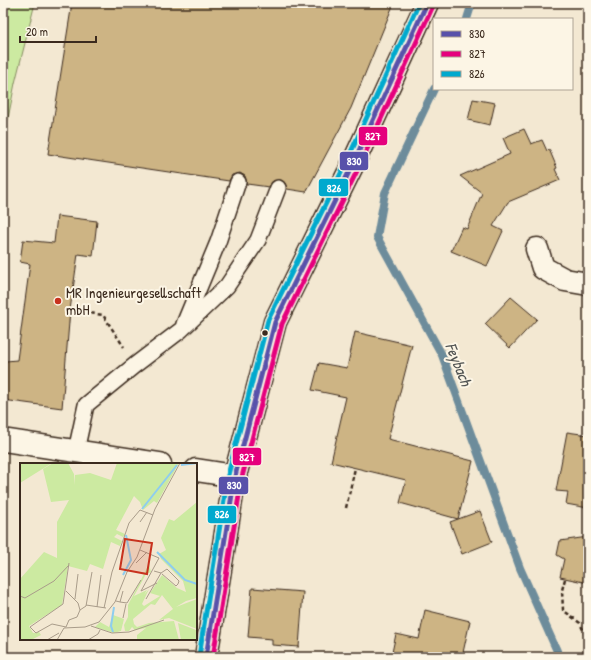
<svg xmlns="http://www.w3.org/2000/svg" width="591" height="660" viewBox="0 0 591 660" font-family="'Patrick Hand',sans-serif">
  <rect width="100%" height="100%" fill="#f3e8d2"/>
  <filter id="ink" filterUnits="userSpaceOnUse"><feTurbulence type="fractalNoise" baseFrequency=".025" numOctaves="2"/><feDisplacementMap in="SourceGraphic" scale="8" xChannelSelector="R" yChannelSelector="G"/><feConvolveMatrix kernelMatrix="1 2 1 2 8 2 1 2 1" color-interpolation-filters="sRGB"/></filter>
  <g filter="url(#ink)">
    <path fill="#cceaa1" stroke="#848a60" d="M 3,3 L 35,3 L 15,83 L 3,144 Z"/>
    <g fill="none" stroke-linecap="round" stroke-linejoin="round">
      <g stroke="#6d8c9b" stroke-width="8">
        <path d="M 467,19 L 472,3"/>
        <path d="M 434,89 L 385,193 L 377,237 L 442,355 L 520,568 L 557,651 L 558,657"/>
      </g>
    </g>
    <g fill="#cdb484" stroke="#3b2a1e">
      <path d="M 72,3 L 394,3 L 351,108 L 306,192 L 287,189 L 285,183 L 281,180 L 273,181 L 269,187 L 247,184 L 245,176 L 240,173 L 232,175 L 229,181 L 48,154 Z"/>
      <path d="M 473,99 L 495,103 L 490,125 L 468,120 Z"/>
      <path d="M 524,129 L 531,144 L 542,140 L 547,151 L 549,149 L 557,168 L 555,169 L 560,180 L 508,202 L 493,226 L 503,231 L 487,266 L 451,251 L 462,227 L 467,229 L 482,193 L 460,176 L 510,154 L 503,138 Z"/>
      <path d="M 57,216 L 97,221 L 93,256 L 78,254 L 70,310 L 62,408 L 3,400 L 3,380 L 6,361 L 17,360 L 30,264 L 20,262 L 23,240 L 54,243 Z"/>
      <path d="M 511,297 L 537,319 L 510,348 L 485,324 Z"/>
      <path d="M 355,332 L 412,345 L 388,439 L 473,461 L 458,519 L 400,503 L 406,480 L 331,462 L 346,397 L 312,390 L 319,363 L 347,368 Z"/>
      <path d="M 567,432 L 588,435 L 588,508 L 566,504 L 568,492 L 556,491 Z"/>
      <path d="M 480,511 L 492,542 L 462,554 L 450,522 Z"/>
      <path d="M 588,537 L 588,583 L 560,577 L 564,559 L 557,555 L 560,541 Z"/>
      <path d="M 252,588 L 303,592 L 299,647 L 272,645 L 272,639 L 248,637 Z"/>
      <path d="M 425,610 L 470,621 L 462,657 L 391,657 L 396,634 L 419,639 Z"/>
    </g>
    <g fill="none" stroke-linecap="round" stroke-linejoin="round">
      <defs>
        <g id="lane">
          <path d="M 184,324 L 218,242 L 238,182"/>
          <path d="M 76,451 L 86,405 L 135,365 L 181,330 L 227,286 L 258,240 L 278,188"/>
        </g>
        <g id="street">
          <path d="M 537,249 L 543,268 L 565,280 L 588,284"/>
          <path d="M 3,440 L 160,464"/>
          <path d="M 196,470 L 235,476"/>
        </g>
        <path id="secondary" d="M 206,657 L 235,476 L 275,322 L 351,168 L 427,3"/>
      </defs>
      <use href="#lane" stroke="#3b2a1e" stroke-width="18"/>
      <use href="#street" stroke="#3b2a1e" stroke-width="25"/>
      <use href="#secondary" stroke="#3b2a1e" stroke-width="25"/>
      <g stroke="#3b2a1e" stroke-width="2.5" stroke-dasharray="4 3" stroke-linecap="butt">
        <path d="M 70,310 L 103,315 L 124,347"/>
        <path d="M 346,508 L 355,468"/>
        <path d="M 565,579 L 562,590 L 563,610 L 580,623 L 588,641"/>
      </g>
      <use href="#lane" stroke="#fcf5e5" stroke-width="15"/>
      <use href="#street" stroke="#fcf5e5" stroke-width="22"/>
      <use href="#secondary" stroke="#fcf5e5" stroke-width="22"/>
      <defs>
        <path id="bus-1" d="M 206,657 L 235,476 L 275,322 L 351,168 L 427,3"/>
        <path id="bus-2" d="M 213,657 L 242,477 L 282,324 L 357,171 L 433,6"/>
        <path id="bus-3" d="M 199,656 L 228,475 L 268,320 L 345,165 L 419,3"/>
      </defs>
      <use href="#bus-1" stroke="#fcf5e5" stroke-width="8"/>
      <use href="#bus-2" stroke="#fcf5e5" stroke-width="8"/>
      <use href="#bus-3" stroke="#fcf5e5" stroke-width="8"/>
      <use href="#bus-1" stroke="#5851aa" stroke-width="5"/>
      <use href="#bus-2" stroke="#e5007d" stroke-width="5"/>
      <use href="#bus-3" stroke="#00a9ce" stroke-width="5"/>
    </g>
  </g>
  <circle fill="#c8321e" stroke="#fcf5e5" stroke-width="1.5" cx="58" cy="301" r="4"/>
  <circle fill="#3b2a1e" stroke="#fcf5e5" stroke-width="1.5" cx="265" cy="333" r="3.5"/>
  <g text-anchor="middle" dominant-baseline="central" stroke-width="4" stroke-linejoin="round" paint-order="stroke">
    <g font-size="15" fill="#3b2a1e" stroke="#fcf5e5" text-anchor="start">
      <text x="66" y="292">MR Ingenieurgesellschaft<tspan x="66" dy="17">mbH</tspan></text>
    </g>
    <g font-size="16" font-style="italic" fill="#505352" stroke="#fcf5e5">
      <text transform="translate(459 364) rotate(68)">Feybach</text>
    </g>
  </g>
  <g transform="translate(20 463)">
    <rect width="177" height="177" fill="#f3e8d2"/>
    <path d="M 0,0 L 32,0 L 0,20 ZM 33,0 L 48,0 L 54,11 L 55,22 L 55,12 L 70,10 L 91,17 L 97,0 L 159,0 L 137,40 L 134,38 L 123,47 L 120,39 L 114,33 L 96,67 L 105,71 L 103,74 L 97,71 L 94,74 L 102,78 L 100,83 L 91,79 L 83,106 L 70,101 L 67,108 L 48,103 L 42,142 L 9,163 L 13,170 L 19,169 L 21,172 L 11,177 L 0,177 L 0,116 L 24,89 L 37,95 L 37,59 L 49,37 L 31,39 L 23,6 ZM 177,39 L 177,135 L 166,138 L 156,144 L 177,136 L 177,166 L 149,155 L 139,157 L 153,146 L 142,132 L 135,142 L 131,141 L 113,156 L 114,161 L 117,164 L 129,160 L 154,158 L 159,177 L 117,177 L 117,172 L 126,165 L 115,167 L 112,164 L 109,168 L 105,168 L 104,162 L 108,154 L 108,142 L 129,101 L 131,109 L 126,111 L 114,133 L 127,127 L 124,132 L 129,126 L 122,141 L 124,143 L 140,133 L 130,130 L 142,112 L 157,125 L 166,129 L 163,118 L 141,96 L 139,91 L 146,87 L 141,75 L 149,56 L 154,58 ZM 93,152 L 104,156 L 101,168 L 94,170 L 75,164 L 80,159 L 89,164 ZM 158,160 L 176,167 L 177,177 L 161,177 Z" fill="#cceaa1"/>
    <path fill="none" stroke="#8ecdef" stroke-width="2" d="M 161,2 L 177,0M 122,46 L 157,2M 137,89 L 165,117 L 177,121M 103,112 L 111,97 L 106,72M 93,169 L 91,163 L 94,144"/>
    <path fill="none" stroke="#a99c8a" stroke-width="1" d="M 120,59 L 127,49M 120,87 L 139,95 L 121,128 L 137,120M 116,100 L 127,89M 134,108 L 141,110 L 147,106 L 159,118 L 158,121 L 156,123 L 142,111M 46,128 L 58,140 L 60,147 L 57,154 L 49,157 L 46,164M 0,133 L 5,135 L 34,118 L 49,102M 55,136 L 58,111M 126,136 L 141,110M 96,138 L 100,139 L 103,128M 100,139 L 107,140 L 121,117M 66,142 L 86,145M 77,144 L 81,112M 84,145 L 92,109 L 109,60 L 120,47 L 133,52M 60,147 L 66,143 L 72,109M 103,155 L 106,141M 71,163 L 92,170 L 109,169 L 144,157M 46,164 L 32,161 L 16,170 L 10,164 L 43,141 L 49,100M 27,177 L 39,170M 37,177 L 44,165 L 65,164 L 79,159 L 95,139 L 107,109 L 117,94 L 135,46 L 160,0M 68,177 L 78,171 L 80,167"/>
    <path fill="#c8321e" fill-opacity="0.15" stroke="#c8321e" stroke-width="2" d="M 105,76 L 132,80 L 127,111 L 100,106 Z"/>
    <rect width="177" height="177" fill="none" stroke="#3b2a1e" stroke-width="2"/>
  </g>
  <g stroke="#fcf5e5" stroke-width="1.5">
    <rect x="358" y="126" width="30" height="20" rx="4" fill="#e5007d"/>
    <rect x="339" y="151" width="30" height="20" rx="4" fill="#5851aa"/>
    <rect x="318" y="178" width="31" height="19" rx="4" fill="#00a9ce"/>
    <rect x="232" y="447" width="30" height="19" rx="4" fill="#e5007d"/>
    <rect x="218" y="476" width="31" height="19" rx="4" fill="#5851aa"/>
    <rect x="207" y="505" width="30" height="19" rx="4" fill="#00a9ce"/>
  </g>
  <g font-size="11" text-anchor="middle" font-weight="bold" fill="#fff">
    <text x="373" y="140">827</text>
    <text x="354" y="165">830</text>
    <text x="334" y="192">826</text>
    <text x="247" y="461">827</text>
    <text x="234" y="489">830</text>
    <text x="222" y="518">826</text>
  </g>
  <rect width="591" height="660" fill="none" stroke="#fcf5e5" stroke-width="16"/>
  <rect x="8" y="8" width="575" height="644" fill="none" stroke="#3b2a1e" stroke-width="1.5" filter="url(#ink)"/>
  <rect x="433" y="18" width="140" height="72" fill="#fcf5e5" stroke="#afa495"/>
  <rect x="441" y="31" width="20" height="6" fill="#5851aa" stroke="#afa495"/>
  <text x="469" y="38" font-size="12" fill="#3b2a1e">830</text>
  <rect x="441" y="51" width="20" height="6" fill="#e5007d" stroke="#afa495"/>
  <text x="469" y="58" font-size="12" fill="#3b2a1e">827</text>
  <rect x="441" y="71" width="20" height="6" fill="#00a9ce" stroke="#afa495"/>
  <text x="469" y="78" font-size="12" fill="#3b2a1e">826</text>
  <path d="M20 36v6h76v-6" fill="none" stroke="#3b2a1e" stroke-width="2"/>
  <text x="26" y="36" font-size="12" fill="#3b2a1e" stroke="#fcf5e5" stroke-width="3" paint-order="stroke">20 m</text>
</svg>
